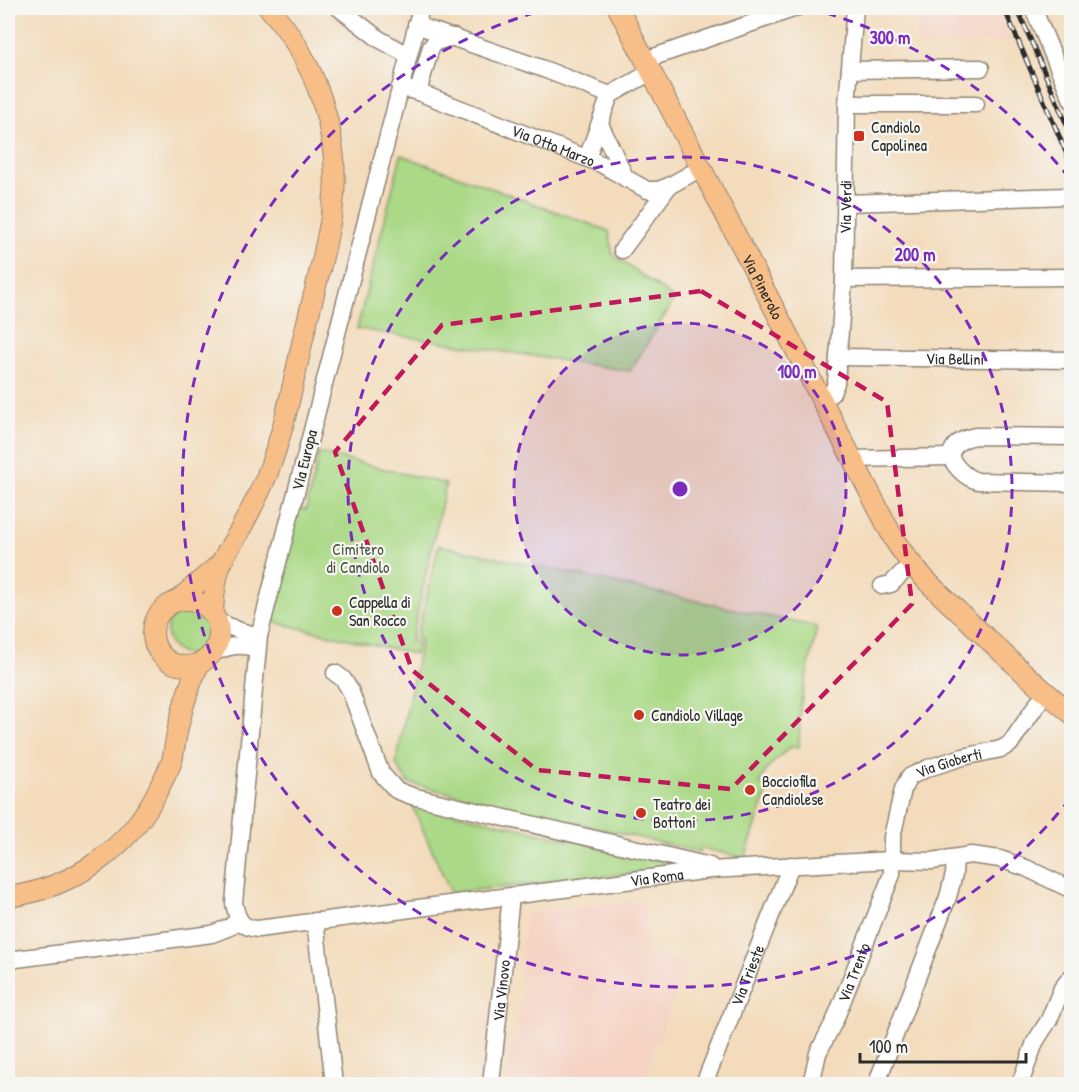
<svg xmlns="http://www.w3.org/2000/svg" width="1079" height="1092" viewBox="0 0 1079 1092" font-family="'Patrick Hand',sans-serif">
  <rect width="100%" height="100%" fill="#f6f6f2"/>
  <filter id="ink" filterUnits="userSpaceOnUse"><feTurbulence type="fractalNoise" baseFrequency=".0167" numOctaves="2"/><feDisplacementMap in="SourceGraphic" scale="12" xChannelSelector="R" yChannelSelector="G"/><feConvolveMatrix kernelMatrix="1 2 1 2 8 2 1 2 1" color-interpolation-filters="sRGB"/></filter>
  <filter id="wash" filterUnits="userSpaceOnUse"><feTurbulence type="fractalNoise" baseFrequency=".008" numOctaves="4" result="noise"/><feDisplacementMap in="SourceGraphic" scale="24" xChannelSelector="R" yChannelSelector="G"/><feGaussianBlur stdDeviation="1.35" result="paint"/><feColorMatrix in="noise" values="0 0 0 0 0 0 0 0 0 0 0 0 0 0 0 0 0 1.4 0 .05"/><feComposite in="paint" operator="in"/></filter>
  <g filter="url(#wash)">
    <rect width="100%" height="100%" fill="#f3dbbb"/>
    <g fill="#f5d2c3">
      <path d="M 884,8 L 998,8 L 1011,41 L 917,45 L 914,10 Z"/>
      <path d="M 646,899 L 646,954 L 687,963 L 642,1084 L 507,1084 L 512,1040 L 517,1041 L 523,983 L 519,982 L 525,914 Z"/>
    </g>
    <g fill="#abd987" stroke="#6b8259" stroke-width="1.5">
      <path d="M 401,155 L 609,231 L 613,255 L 675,299 L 630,371 L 357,329 Z"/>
      <path d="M 319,453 L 446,484 L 411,641 L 418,643 L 415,654 L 273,622 L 297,508 L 306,510 Z"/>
      <path d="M 439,545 L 817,627 L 800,707 L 799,747 L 790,747 C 780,757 762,769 760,784 L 769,786 L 745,858 L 701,848 L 699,852 L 408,783 L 396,764 L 421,640 L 416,639 Z"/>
      <circle cx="190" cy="632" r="23"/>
      <path d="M 411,803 L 670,863 L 671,869 L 451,893 Z"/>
    </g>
  </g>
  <g filter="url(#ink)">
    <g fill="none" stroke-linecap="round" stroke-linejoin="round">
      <defs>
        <g id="minor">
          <path d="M 339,8 L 379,39 L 408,55"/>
          <path id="s1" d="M 421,8 L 259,636 L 234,903 C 237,919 241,928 258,929 L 710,870 L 891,860 L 932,861 L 971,855 L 1000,859 L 1026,868 L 1072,890"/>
          <path d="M 1033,8 L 1072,100"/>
          <path d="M 416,25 L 541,68 L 610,95"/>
          <path d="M 645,60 L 796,8"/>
          <path d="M 850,70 L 981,68"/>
          <path id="s2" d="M 400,87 L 418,92 L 601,164 L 647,190 L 658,190 L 669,186 L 701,168"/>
          <path d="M 418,92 L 431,47 L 435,42 L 454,37"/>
          <path d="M 847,104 L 976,104"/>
          <path d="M 600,124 L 626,179"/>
          <path d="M 587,158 L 610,95 L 651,72"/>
          <path d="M 845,203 L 1069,196"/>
          <path d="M 622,250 L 669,186"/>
          <path d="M 844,279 L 1072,277"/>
          <path id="s3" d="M 838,357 L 1072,360"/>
          <path id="s4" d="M 822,401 L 832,393 L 836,383 L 844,279 L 847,104 L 855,8"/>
          <path d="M 950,457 C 957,469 965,478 978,481 L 1072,483"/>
          <path d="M 950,457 C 953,443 962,439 975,436 L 1072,437"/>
          <path d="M 852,459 L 950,457"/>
          <path d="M 882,586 L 891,584 L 911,564"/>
          <path d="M 217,621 L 240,631 L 259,636"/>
          <path d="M 211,654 C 227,646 240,643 257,649"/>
          <path d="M 335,673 L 343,679 L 350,690 L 381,773 L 396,790 L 412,796 L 710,866"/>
          <path d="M 315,921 L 334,1084"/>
          <path d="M 8,960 L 212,934 L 230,927 L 239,919"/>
          <path d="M 879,1077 L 948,897 L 954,874 L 955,858"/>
          <path id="s5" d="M 491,1084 L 511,896"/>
          <path id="s6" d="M 704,1084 L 791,865"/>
          <path id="s7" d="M 811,1084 L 818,1053 L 835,1020 L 892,874 L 892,837 L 903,789 L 909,777 L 928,768 L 963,757 L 1001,749 L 1010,744 L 1045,693"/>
          <path d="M 1020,1084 L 1035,1042 L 1049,1020 L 1062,988 L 1072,976"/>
        </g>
        <g id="major">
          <path id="s8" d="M 618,8 L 895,541 C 916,574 944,598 973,625 C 1005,656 1037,686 1072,714"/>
          <circle cx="186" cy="633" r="33"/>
          <path d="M 178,600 L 221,563"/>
          <path d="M 213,613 C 214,596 215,580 221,564 C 225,553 233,542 239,532 C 249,513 259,495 267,475 C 285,429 294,378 305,330 C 315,289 327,247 333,205 C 342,136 315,59 269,8"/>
          <path d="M 8,897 C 74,888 132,847 160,786 C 164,778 169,769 172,761 C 175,747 176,733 180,720 C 184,701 191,682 199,664"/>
        </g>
      </defs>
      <use href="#minor" stroke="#8f8373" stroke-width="19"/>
      <use href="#major" stroke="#8f8373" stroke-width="22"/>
      <use href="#minor" stroke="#fff" stroke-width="16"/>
      <use href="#major" stroke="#f7be88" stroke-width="20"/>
      <defs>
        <g id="rail">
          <path d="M 1004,8 L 1072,166"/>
          <path d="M 1017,8 L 1072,137"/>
        </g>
      </defs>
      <use href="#rail" stroke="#2b2b2b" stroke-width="5"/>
      <use href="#rail" stroke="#f6f6f2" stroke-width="3" stroke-dasharray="9" stroke-linecap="butt"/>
    </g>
  </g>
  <path fill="none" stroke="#c2185b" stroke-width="4.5" stroke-dasharray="12 8" stroke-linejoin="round" d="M 701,291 L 887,402 L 912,604 L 731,789 L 537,770 L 412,670 L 335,452 L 442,325 Z"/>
  <circle cx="680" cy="489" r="166" fill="#7b2cbf" fill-opacity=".12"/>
  <g fill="none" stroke="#7b2cbf" stroke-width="3" stroke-dasharray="10 8">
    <circle cx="680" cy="489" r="166"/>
    <circle cx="680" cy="489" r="332"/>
    <path d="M1070 799A498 498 0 1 1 551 8M809 8A498 498 0 0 1 1070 179"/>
  </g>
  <g fill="#c8321e" stroke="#f6f6f2" stroke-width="2">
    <rect x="853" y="130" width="12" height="12" rx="3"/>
    <circle cx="337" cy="611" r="6"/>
    <circle cx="639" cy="715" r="6"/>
    <circle cx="750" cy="790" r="6"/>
    <circle cx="641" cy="813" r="6"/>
  </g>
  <g text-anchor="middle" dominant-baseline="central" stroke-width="4.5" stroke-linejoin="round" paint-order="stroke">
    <g font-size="16" fill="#2b2b2b" stroke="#f6f6f2" text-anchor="start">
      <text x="871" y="127">Candiolo<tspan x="871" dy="18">Capolinea</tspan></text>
      <text x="349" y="602">Cappella di<tspan x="349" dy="18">San Rocco</tspan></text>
      <text x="651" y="715">Candiolo Village</text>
      <text x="762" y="781">Bocciofila<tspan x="762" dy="18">Candiolese</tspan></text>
      <text x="653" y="804">Teatro dei<tspan x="653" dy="18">Bottoni</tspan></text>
    </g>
    <g font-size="16" fill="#2b2b2b" stroke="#f6f6f2">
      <text stroke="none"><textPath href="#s2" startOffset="164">Via Otto Marzo</textPath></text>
      <text stroke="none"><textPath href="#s4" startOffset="200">Via Verdi</textPath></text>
      <text stroke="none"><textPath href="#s8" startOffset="314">Via Pinerolo</textPath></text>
      <text stroke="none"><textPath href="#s3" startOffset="117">Via Bellini</textPath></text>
      <text transform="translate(304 460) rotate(-76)">Via Europa</text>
      <text stroke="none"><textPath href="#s7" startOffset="368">Via Gioberti</textPath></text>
      <text stroke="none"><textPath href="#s1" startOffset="1358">Via Roma</textPath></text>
      <text stroke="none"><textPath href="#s7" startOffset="120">Via Trento</textPath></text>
      <text stroke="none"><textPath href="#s6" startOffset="117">Via Trieste</textPath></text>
      <text stroke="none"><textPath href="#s5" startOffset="94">Via Vinovo</textPath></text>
    </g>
    <g font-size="16" fill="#4b5642" stroke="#f6f6f2">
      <text x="358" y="549">Cimitero<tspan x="358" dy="18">di Candiolo</tspan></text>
    </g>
  </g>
  <circle cx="680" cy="489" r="9" fill="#7b2cbf" stroke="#f6f6f2" stroke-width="3"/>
  <g font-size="18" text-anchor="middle" font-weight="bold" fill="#7b2cbf" stroke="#f6f6f2" stroke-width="4.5" stroke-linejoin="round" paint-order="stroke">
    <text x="890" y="44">300 m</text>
    <text x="915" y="261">200 m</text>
    <text x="797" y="378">100 m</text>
  </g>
  <rect width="1079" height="1092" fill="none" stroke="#f6f6f2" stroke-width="30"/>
  <path d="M860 1053v9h166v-9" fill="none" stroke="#2b2b2b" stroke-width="3"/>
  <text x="869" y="1053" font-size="18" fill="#2b2b2b" stroke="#f6f6f2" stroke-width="4.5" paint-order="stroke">100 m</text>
</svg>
